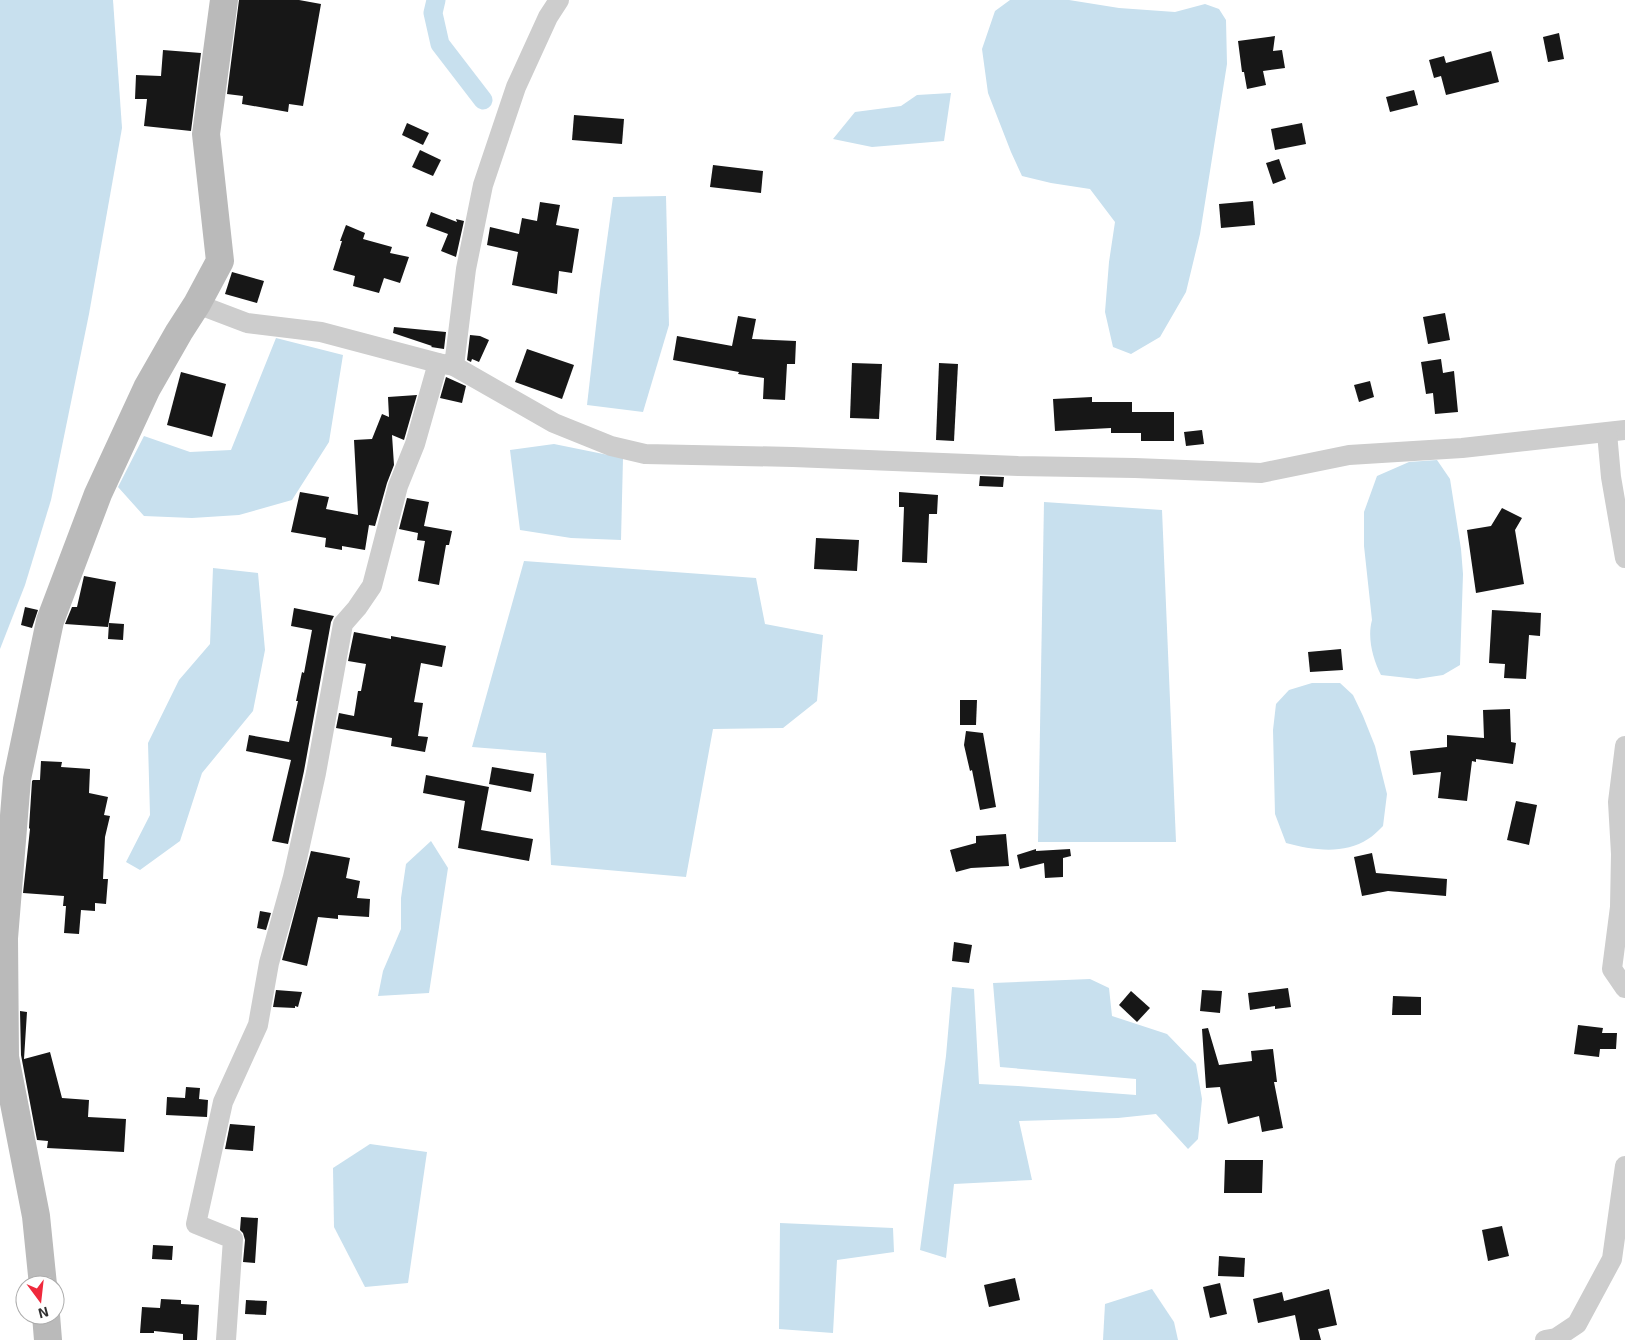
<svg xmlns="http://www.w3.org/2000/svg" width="1625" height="1340" viewBox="0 0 1625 1340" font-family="'Exo 2',sans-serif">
  <rect width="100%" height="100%" fill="#fff"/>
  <g fill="#c8e0ee">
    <path d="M 0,0 L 113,0 L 122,128 L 89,314 L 51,500 L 25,585 L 0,649 Z"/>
    <path d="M 1010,0 L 1069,0 L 1119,8 L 1175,12 L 1205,4 L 1219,9 L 1226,20 L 1227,64 L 1200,234 L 1186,292 L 1160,337 L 1131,354 L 1113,347 L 1105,312 L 1109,262 L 1115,222 L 1090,189 L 1051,183 L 1022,176 L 1011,152 L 988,93 L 982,49 L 995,11 Z"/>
    <path d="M 951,93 L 944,141 L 872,147 L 833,139 L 855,112 L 901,106 L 917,95 Z"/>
    <path d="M 666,196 L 669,325 L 643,412 L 587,405 L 600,291 L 613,197 Z"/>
    <path d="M 276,338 L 343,355 L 329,442 L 292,500 L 239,515 L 192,518 L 144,516 L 118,487 L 144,436 L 190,452 L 231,450 Z"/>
    <path d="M 554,444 L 623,458 L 621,540 L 571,538 L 520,530 L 510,450 Z"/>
    <path d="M 1437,460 L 1450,479 L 1461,549 L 1463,574 L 1460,665 L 1443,675 L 1417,679 L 1381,675 C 1373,659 1367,638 1372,620 L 1364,546 L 1364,512 L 1377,476 L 1409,462 Z"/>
    <path d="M 1044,502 L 1162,510 L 1176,842 L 1038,842 Z"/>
    <path d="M 524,561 L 756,578 L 765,624 L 823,635 L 817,701 L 783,728 L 713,729 L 686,877 L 551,865 L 546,753 L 472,747 Z"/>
    <path d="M 213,568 L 258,573 L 265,650 L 253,711 L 202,773 L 180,841 L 140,870 L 126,862 L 150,815 L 148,743 L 179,680 L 210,644 Z"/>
    <path d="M 1312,683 L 1340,683 L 1353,695 L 1363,716 L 1375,746 L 1387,794 L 1383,826 C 1378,831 1373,836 1368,839 C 1344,855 1312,850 1286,843 L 1275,814 L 1273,730 L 1276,704 L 1289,690 Z"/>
    <path d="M 431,841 L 448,868 L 429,993 L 378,996 L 383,971 L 401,929 L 401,898 L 406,864 Z"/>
    <path d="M 1090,979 L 1109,988 L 1112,1016 L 1167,1034 L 1196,1064 L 1202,1099 L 1198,1139 L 1188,1149 L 1156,1114 L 1118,1118 L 1019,1121 L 1032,1180 L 954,1184 L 946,1258 L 920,1250 L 946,1056 L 952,987 L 974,989 L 979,1084 L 1018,1086 L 1136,1095 L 1136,1079 L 1000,1067 L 993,983 Z"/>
    <path d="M 370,1144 L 427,1152 L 408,1283 L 365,1287 L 334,1227 L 333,1168 Z"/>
    <path d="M 780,1223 L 893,1228 L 894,1252 L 837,1260 L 833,1333 L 779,1329 Z"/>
    <path d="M 1152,1289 L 1174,1322 L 1178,1340 L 1103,1340 L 1105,1304 Z"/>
  </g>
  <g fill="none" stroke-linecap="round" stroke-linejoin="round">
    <path stroke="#c8e0ee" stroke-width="19" d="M 436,0 L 433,13 L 440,44 L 483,100"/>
  </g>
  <g fill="#171717">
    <path d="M 239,0 L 299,0 L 321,4 L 303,106 L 289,104 L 288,112 L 242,104 L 243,96 L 227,94 Z"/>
    <path d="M 1559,33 L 1564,59 L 1548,62 L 1543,37 Z"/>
    <path d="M 1275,36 L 1273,51 L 1282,50 L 1285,68 L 1263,71 L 1266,85 L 1247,89 L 1244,72 L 1242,72 L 1238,41 Z"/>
    <path d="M 163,50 L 201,53 L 191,131 L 144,126 L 147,99 L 135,99 L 136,75 L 161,76 Z"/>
    <path d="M 1491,51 L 1499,82 L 1446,95 L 1441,76 L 1434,78 L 1429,60 L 1444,56 L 1446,63 Z"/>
    <path d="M 1414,90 L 1418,105 L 1390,112 L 1386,97 Z"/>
    <path d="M 574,115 L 624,119 L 622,144 L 572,140 Z"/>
    <path d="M 407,123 L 429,133 L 423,145 L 402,135 Z"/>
    <path d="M 1302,123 L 1306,144 L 1275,150 L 1271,129 Z"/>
    <path d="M 420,150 L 441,160 L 433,176 L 412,167 Z"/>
    <path d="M 1279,159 L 1286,179 L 1273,184 L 1266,163 Z"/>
    <path d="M 713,165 L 763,171 L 761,193 L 710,187 Z"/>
    <path d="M 1253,201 L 1255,225 L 1221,228 L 1219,204 Z"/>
    <path d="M 540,202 L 560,205 L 556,225 L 579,229 L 572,273 L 559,271 L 557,294 L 512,285 L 518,252 L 487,245 L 490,227 L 519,234 L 522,218 L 537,221 Z"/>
    <path d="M 431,212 L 457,222 L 456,219 L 464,221 L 456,257 L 441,251 L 448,234 L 426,226 Z"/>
    <path d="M 346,225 L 365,233 L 363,239 L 392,247 L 390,253 L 409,257 L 400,283 L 384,278 L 379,293 L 353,286 L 355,276 L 333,270 L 342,241 L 340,241 Z"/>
    <path d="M 232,272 L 264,281 L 257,303 L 225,294 Z"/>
    <path d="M 1445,313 L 1450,340 L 1428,344 L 1423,317 Z"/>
    <path d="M 738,316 L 756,319 L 752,339 L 796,341 L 795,364 L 787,364 L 785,400 L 763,399 L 764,378 L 738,374 L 739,372 L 673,360 L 677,336 L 732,346 Z"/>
    <path d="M 394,327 L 446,332 L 444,349 L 431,347 L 432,346 L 393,333 Z"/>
    <path d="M 470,335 L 480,336 L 489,340 L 479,362 L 472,359 L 471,362 L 467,360 Z"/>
    <path d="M 527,349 L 574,365 L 562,399 L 515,382 Z"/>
    <path d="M 1441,359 L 1443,373 L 1454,371 L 1458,412 L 1435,414 L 1433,393 L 1426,394 L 1421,362 Z"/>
    <path d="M 852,363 L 882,364 L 879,419 L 850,418 Z"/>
    <path d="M 939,363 L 958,364 L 954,441 L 936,440 Z"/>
    <path d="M 181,372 L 226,384 L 212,437 L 167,425 Z"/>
    <path d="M 446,377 L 466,386 L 462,403 L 440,398 Z"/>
    <path d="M 1370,381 L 1374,397 L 1359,402 L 1354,385 Z"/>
    <path d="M 417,395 L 404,440 L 392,435 L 394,465 L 387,483 L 375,526 L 369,525 L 365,550 L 342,546 L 342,550 L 325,547 L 326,538 L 291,532 L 300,492 L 329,497 L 326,509 L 358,515 L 354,440 L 372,439 L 382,414 L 389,417 L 388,397 Z"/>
    <path d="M 1092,397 L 1092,402 L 1132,402 L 1132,412 L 1174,412 L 1174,441 L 1141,441 L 1141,433 L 1111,433 L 1111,428 L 1055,431 L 1053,399 Z"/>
    <path d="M 1202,430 L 1204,444 L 1186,446 L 1184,432 Z"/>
    <path d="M 980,476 L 1004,477 L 1003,487 L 979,486 Z"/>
    <path d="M 899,492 L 938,495 L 937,514 L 929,514 L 927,563 L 902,562 L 904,507 L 899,507 Z"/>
    <path d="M 407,498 L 429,502 L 424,526 L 452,531 L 449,545 L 446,545 L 439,585 L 418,581 L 425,541 L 417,540 L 418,533 L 399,529 Z"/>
    <path d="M 1502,508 L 1522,518 L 1515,530 L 1524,584 L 1476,593 L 1467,530 L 1491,526 Z"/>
    <path d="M 816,538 L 859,540 L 857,571 L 814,569 Z"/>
    <path d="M 84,576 L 116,582 L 108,627 L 65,624 L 72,607 L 77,607 Z"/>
    <path d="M 25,607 L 38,610 L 32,628 L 21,625 Z"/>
    <path d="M 294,608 L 334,616 L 331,622 L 304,771 L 288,844 L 272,841 L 291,760 L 246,751 L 249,735 L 289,742 L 298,701 L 296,701 L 302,672 L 304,673 L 312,630 L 291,626 Z"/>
    <path d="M 1492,610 L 1541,613 L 1540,636 L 1529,635 L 1526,679 L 1504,678 L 1505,664 L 1489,663 Z"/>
    <path d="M 109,623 L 124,624 L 123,640 L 108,639 Z"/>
    <path d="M 354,632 L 391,639 L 391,636 L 446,646 L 442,667 L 421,663 L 414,702 L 423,703 L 418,736 L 428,737 L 425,752 L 391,746 L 392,738 L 336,728 L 339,713 L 354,716 L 358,691 L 361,691 L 366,664 L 348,661 Z"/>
    <path d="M 1341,649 L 1343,670 L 1310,672 L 1308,652 Z"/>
    <path d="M 960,700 L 977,700 L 976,725 L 960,725 Z"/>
    <path d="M 1510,709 L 1511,742 L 1516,743 L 1513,764 L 1476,759 L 1476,762 L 1472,761 L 1467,801 L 1438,798 L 1441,772 L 1413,775 L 1410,751 L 1447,747 L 1447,735 L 1484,738 L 1483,710 Z"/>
    <path d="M 966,731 L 983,733 L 996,807 L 980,810 L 972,770 L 970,771 L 964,745 Z"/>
    <path d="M 41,761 L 62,762 L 61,767 L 90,769 L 89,793 L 108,797 L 104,815 L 110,816 L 105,837 L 103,879 L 108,879 L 106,904 L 95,903 L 95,911 L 81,910 L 79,934 L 64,933 L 66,906 L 63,906 L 64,896 L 23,893 L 30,829 L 29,828 L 32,781 L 33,780 L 40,780 Z"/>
    <path d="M 492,767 L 534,774 L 531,792 L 489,784 Z"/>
    <path d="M 426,775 L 489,787 L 481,830 L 533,839 L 529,861 L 458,848 L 465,801 L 423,793 Z"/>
    <path d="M 1516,801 L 1537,805 L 1529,845 L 1507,840 Z"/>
    <path d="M 1006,834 L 1009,866 L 971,868 L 956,872 L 950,850 L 976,843 L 976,836 Z"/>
    <path d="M 1036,849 L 1036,851 L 1070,849 L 1071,856 L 1063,858 L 1063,877 L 1045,878 L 1044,863 L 1020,869 L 1017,855 Z"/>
    <path d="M 311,851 L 350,858 L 346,878 L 360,881 L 357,898 L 370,899 L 369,917 L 338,915 L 338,919 L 318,917 L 307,966 L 282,960 Z"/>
    <path d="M 1372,853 L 1376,873 L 1447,879 L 1446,896 L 1388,891 L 1362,896 L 1354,857 Z"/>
    <path d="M 260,911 L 271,913 L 266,930 L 257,928 Z"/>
    <path d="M 954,942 L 972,945 L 969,963 L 952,961 Z"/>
    <path d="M 1288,988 L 1291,1007 L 1275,1009 L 1275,1006 L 1250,1010 L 1248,993 Z"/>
    <path d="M 276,990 L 302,992 L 298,1007 L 295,1006 L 295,1008 L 273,1007 Z"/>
    <path d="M 1202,990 L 1222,991 L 1220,1013 L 1200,1011 Z"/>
    <path d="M 1131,991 L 1150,1008 L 1137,1022 L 1119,1005 Z"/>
    <path d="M 1393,996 L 1421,997 L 1421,1015 L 1392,1015 Z"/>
    <path d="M 20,1011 L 27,1012 L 24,1059 L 50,1052 L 62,1098 L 89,1100 L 88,1117 L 126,1119 L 124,1152 L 47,1148 L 48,1141 L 37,1140 L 21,1055 Z"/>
    <path d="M 1578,1025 L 1603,1028 L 1602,1033 L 1617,1033 L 1616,1049 L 1600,1049 L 1599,1057 L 1574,1054 Z"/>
    <path d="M 1208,1028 L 1219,1065 L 1252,1061 L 1251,1051 L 1273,1049 L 1277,1082 L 1274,1082 L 1283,1128 L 1262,1132 L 1259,1116 L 1228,1124 L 1220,1087 L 1206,1088 L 1202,1029 Z"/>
    <path d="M 186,1087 L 200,1088 L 199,1099 L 208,1100 L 207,1117 L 166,1115 L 167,1097 L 185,1098 Z"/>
    <path d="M 230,1124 L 255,1126 L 253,1151 L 225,1149 Z"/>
    <path d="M 1225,1160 L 1263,1160 L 1262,1193 L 1224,1193 Z"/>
    <path d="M 241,1217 L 258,1218 L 255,1263 L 243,1262 L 245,1240 L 243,1233 L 240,1230 Z"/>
    <path d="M 1502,1226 L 1509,1256 L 1488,1261 L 1482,1230 Z"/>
    <path d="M 153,1245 L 173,1246 L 172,1260 L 152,1259 Z"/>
    <path d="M 1219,1256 L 1245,1258 L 1244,1277 L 1218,1276 Z"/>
    <path d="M 1015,1278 L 1020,1300 L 989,1307 L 984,1285 Z"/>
    <path d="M 1220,1283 L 1227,1314 L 1210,1318 L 1203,1287 Z"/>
    <path d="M 1329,1289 L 1337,1325 L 1318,1329 L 1321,1340 L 1300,1340 L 1295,1315 L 1258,1323 L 1253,1299 L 1282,1292 L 1284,1301 Z"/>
    <path d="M 161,1299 L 181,1300 L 181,1304 L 199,1305 L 197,1340 L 183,1340 L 183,1334 L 154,1331 L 154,1333 L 140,1333 L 142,1307 L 160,1308 Z"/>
    <path d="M 246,1300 L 267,1301 L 266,1315 L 245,1314 Z"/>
  </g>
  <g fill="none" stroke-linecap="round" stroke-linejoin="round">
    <g stroke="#cdcdcd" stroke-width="20">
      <path d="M 197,304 L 247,323 L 321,332 L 438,363"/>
      <path d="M 454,366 L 554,423 L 611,446 L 645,454 L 793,457 L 1018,466 L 1135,468 L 1261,473 L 1349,455 L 1462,448 L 1625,430"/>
      <path d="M 1607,433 L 1611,477 L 1625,558"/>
      <path d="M 1625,746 L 1618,802 L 1621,854 L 1620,907 L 1612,969 L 1625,988"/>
      <path d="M 226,1340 L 233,1239 L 196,1224 L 223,1102 L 258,1025 L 269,963 L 293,877 L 316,773 L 343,624 L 357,608 L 372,586 L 398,486 L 415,444 L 438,363 L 454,366 L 466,269 L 483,185 L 516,87 L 548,17 L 559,0"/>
      <path d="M 1545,1340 L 1556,1338 L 1577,1324 L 1612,1259 L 1625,1166"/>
    </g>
    <g stroke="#bababa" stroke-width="28">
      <path d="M 43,1285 L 36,1216 L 5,1057 L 4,938 L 17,779 L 50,621 L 98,494 L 147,388 L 179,332 L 197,304 L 220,261 L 206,134 L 224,0"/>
      <path d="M 46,1315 L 48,1340"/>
    </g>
  </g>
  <g transform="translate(40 1300) rotate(165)"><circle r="24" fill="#ffffff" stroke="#acacac"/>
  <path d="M0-4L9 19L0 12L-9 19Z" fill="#ef293c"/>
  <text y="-8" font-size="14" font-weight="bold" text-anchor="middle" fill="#303030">N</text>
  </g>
</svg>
